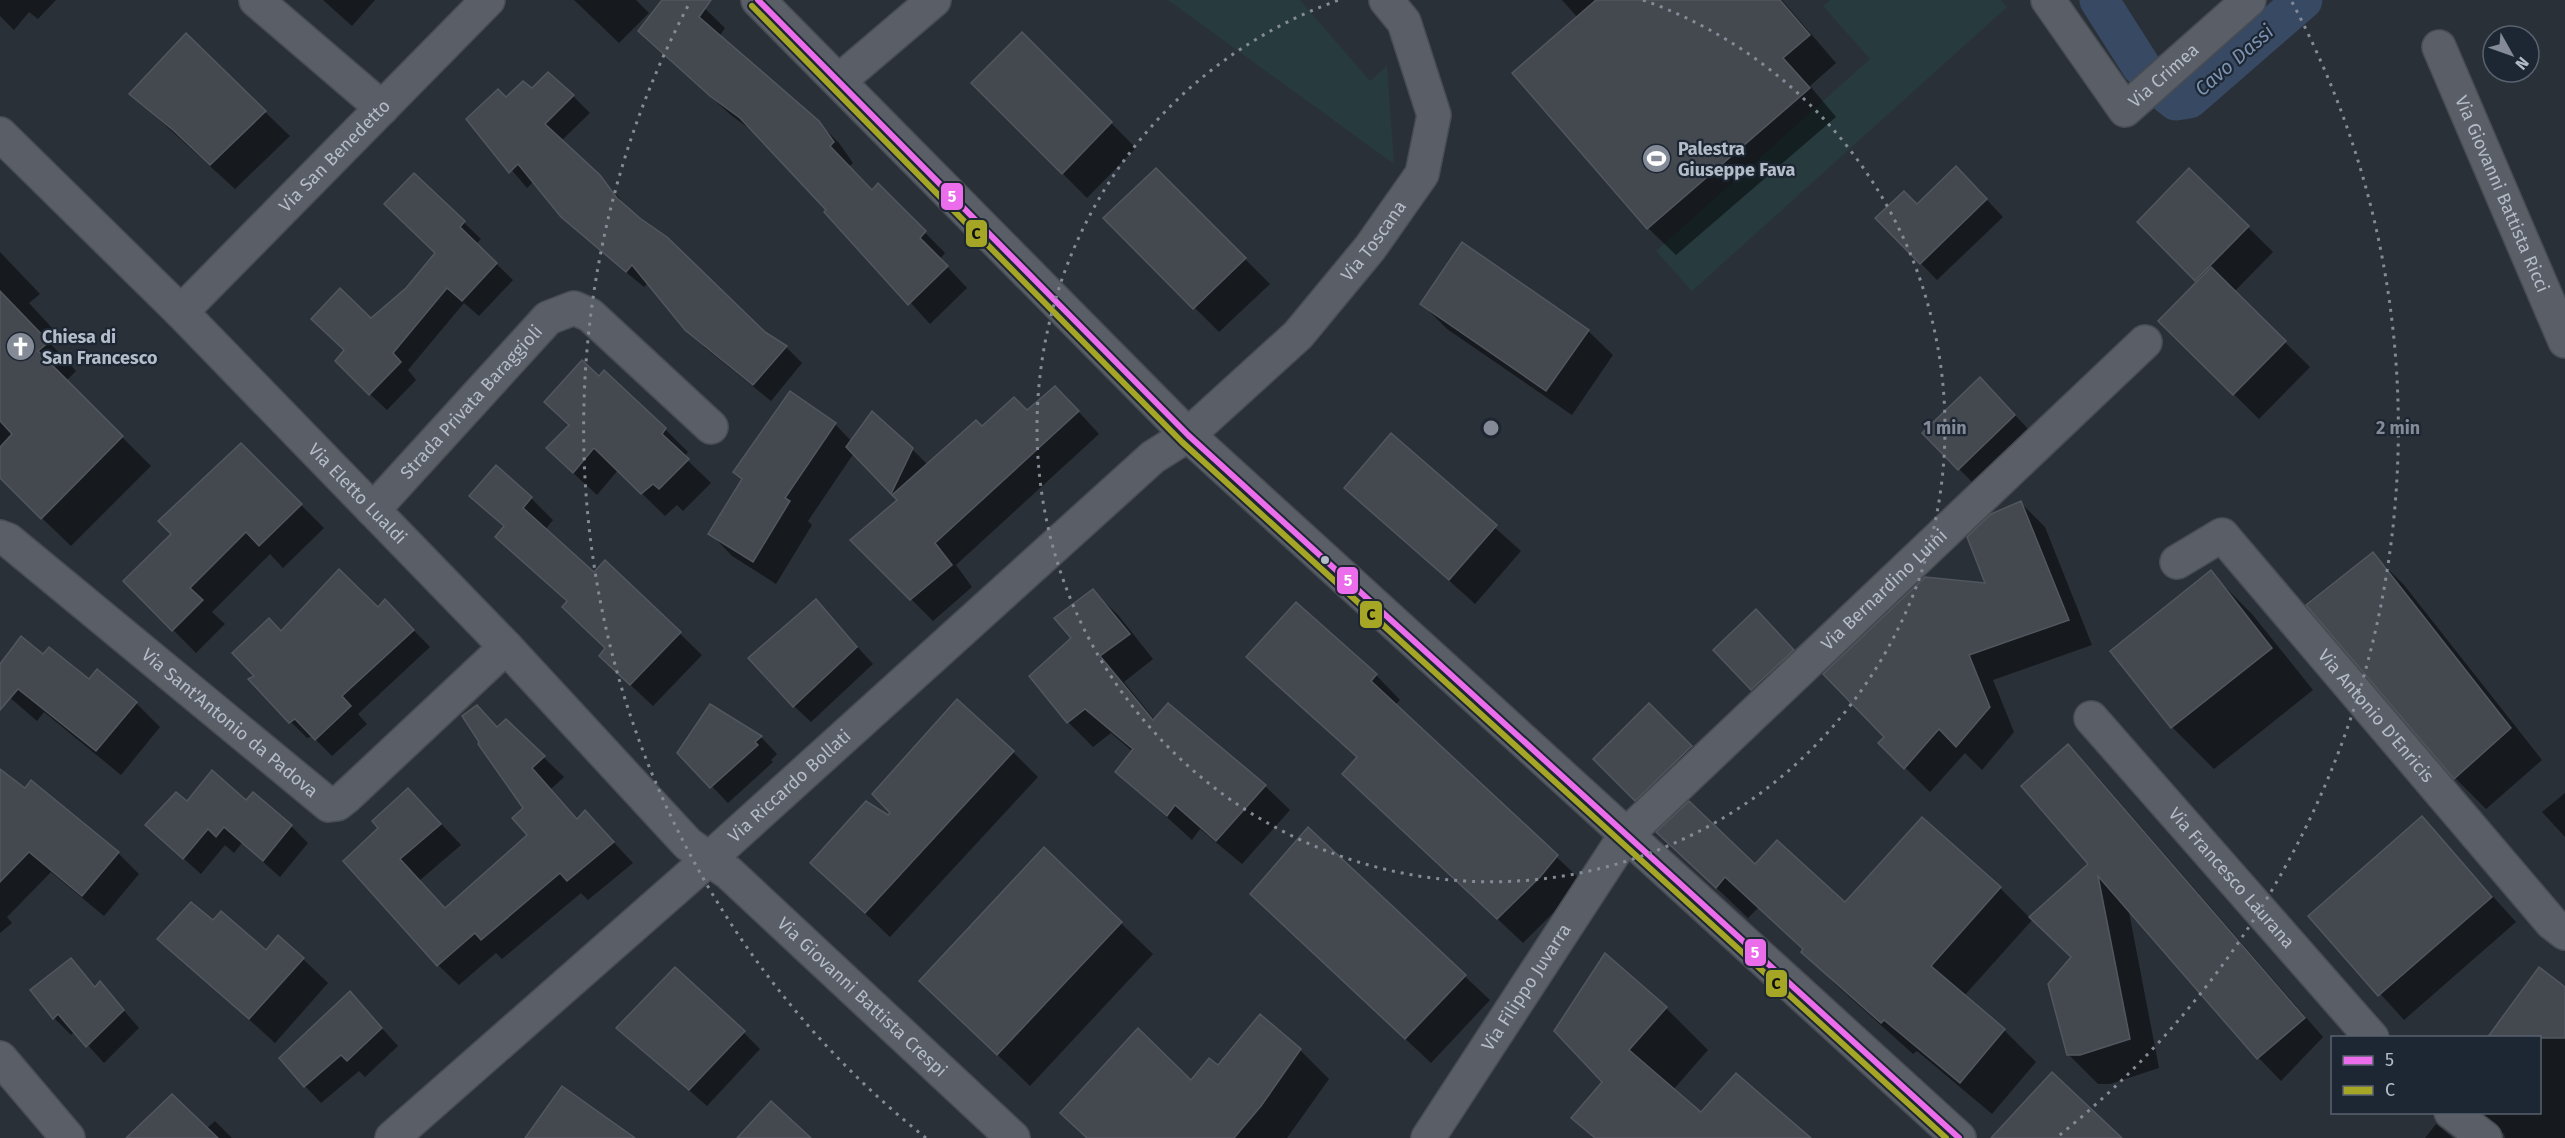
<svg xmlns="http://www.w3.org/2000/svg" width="2565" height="1138" viewBox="0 0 2565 1138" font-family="'Fira Sans',sans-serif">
  <rect width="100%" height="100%" fill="#2a3038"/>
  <g fill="#273a3e">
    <path d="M 1168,0 L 1300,0 L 1370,81 L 1387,66 L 1394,164 Z"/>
    <path d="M 1830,0 L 2001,0 L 2007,7 L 1692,291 L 1656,251 L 1870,59 L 1823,6 Z"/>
  </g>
  <g fill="#0007">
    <path d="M 0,0 L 56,0 L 38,19 L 29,12 L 14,30 L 0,16 Z"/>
    <path d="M 323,0 L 375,0 L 352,26 Z"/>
    <path d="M 574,0 L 636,0 L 649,13 L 619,43 Z"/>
    <path d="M 664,0 L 696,0 L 725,28 L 719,37 L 818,122 L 839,143 L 853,163 L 849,167 L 872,192 L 878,185 L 945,253 L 940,259 L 967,288 L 930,324 L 757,134 L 732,116 L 661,51 Z"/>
    <path d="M 1562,0 L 1782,0 L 1836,63 L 1810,86 L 1836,117 L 1676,255 L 1648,228 L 1578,18 Z"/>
    <path d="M 1022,34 L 1136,148 L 1087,198 L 973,83 Z"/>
    <path d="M 532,90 L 573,96 L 590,113 L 561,141 L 616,194 L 630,212 L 764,333 L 786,347 L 802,363 L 771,401 L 704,347 L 648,283 L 644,287 L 580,234 L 534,181 L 527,188 L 468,119 L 506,99 Z"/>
    <path d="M 131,94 L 265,112 L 290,136 L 235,189 Z"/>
    <path d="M 1156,170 L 1270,284 L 1219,332 L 1105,218 Z"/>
    <path d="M 2190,170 L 2273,252 L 2234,292 L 2310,367 L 2259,419 L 2160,321 L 2198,282 L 2139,222 Z"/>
    <path d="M 414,175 L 481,239 L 476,244 L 513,280 L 479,316 L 464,303 L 408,370 L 416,380 L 387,410 L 353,378 L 371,320 L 407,289 L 437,254 Z"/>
    <path d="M 1973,185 L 2003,217 L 1937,280 L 1877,218 Z"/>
    <path d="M 0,252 L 40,294 L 29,303 L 53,329 L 44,337 L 76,371 L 66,381 L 151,466 L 71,546 L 0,478 Z"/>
    <path d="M 1422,304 L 1588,331 L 1613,355 L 1572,415 L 1447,329 Z"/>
    <path d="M 599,378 L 665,429 L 688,452 L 684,457 L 711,483 L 683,511 L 677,505 L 665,516 L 618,470 L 597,495 L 571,471 L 571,426 Z"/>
    <path d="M 1997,396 L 2031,432 L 1975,485 L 1959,469 Z"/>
    <path d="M 1077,410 L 1099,434 L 956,565 L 972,587 L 933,621 L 852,540 L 899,500 L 854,453 L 808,521 L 812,525 L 776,584 L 732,556 L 710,533 L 743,481 L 735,472 L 835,424 L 852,442 L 912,449 L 928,465 L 982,428 L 1027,412 Z"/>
    <path d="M 1391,435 L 1521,551 L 1475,604 L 1346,487 Z"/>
    <path d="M 241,445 L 324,528 L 283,568 L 270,554 L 212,612 L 225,624 L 196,653 L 125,581 L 173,534 Z"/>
    <path d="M 471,496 L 531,498 L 553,520 L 545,530 L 594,574 L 605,562 L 702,655 L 653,706 L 623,678 L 606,649 L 568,603 L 497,537 L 504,527 Z"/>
    <path d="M 2020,502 L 2045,527 L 2092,645 L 1993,680 L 2014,732 L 1982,770 L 1965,753 L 1930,792 L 1880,743 L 1987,585 Z"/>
    <path d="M 2373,554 L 2404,585 L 2542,760 L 2486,809 L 2455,778 Z"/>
    <path d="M 2210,572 L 2252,614 L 2313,690 L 2214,769 L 2172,727 Z"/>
    <path d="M 1093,591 L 1118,615 L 1153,659 L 1124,682 L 1155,720 L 1168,705 L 1265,786 L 1290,810 L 1242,864 L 1200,829 L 1192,840 L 1117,772 L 1133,752 L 1111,733 L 1093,747 L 1068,722 L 1073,639 Z"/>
    <path d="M 385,601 L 430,647 L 358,714 L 367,724 L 332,756 L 312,736 L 307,738 L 290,721 L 257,676 L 378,609 Z"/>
    <path d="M 816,601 L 873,664 L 811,722 L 794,706 Z"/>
    <path d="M 1773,628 L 1810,667 L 1769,706 L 1715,650 Z"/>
    <path d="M 43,656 L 136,703 L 160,727 L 121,775 L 44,712 L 37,721 L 0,689 L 0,667 Z"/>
    <path d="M 1249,657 L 1376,675 L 1400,700 L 1395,705 L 1582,881 L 1565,901 L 1523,943 L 1344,774 L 1358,758 Z"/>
    <path d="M 1649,705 L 1708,764 L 1652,817 L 1595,759 Z"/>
    <path d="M 477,707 L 498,728 L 506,721 L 564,777 L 551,789 L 579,820 L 605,833 L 633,863 L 588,900 L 581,893 L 502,959 L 496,953 L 459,985 L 438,965 L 380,828 L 428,810 L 461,845 L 419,881 L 446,909 L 529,836 L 525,808 Z"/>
    <path d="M 761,737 L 777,754 L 771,760 L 773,762 L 728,803 L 679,752 Z"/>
    <path d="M 2068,746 L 2097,776 L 2323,1037 L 2281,1081 L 2252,1051 L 2128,907 L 2159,1068 L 2110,1084 L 2098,1084 L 2068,1054 L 2072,958 L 2033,919 L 1964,996 L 2004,1030 L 2036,1062 L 1992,1114 L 1917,1051 L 1913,1054 L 1835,984 L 1804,950 L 1758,908 L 1748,918 L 1658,832 L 1755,866 L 1845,904 L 2000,888 L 2030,918 L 2090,864 Z"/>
    <path d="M 1013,752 L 1038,777 L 890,937 L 812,863 L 888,817 Z"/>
    <path d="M 0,779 L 118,853 L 139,874 L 104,916 L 51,872 L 7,917 L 12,923 L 0,933 Z"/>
    <path d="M 2565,793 L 2565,837 L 2542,812 Z"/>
    <path d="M 247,802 L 291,826 L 308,843 L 280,877 L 242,843 L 234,853 L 225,845 L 201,874 L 164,841 L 187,803 Z"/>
    <path d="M 2422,818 L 2516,922 L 2404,1020 L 2310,916 Z"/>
    <path d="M 1308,829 L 1490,1000 L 1431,1063 L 1277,918 Z"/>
    <path d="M 1044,850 L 1153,954 L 1030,1086 L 953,1012 Z"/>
    <path d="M 213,922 L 266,952 L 303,959 L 328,983 L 275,1043 L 159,938 Z"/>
    <path d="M 1606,956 L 1666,1008 L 1708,1050 L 1673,1090 L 1701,1114 L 1808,1138 L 1594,1138 L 1573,1117 L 1604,1082 Z"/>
    <path d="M 71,960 L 97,987 L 100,983 L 139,1028 L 104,1063 L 75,1031 L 71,1035 L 54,1018 L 32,990 Z"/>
    <path d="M 2565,989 L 2565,1138 L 2505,1138 L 2504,1134 L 2476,1112 L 2540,1112 L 2540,1038 Z"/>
    <path d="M 350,993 L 398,1046 L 365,1077 L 359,1071 L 321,1103 L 305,1086 Z"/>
    <path d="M 618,1028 L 743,1032 L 760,1049 L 707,1106 Z"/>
    <path d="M 1300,1050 L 1329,1079 L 1287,1138 L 1087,1138 L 1062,1113 L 1191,1082 L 1218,1067 Z"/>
    <path d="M 215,1121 L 232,1138 L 150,1138 L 206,1129 Z"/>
    <path d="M 2436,1124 L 2453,1138 L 2425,1138 Z"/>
  </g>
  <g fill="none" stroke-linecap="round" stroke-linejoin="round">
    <g stroke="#384963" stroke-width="39">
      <path d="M 2099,0 L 2141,66"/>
      <path d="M 2161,89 L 2176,101 L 2189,99 L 2303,0"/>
    </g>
  </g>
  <g fill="#444950" stroke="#52575f" stroke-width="1.5">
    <path d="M 662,0 L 711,0 L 699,17 L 819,121 L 834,142 L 830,146 L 872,190 L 878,183 L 926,231 L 920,238 L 948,266 L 908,305 L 824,212 L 826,210 L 740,118 L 710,96 L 638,31 Z"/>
    <path d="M 1596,0 L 1780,0 L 1810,35 L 1783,58 L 1810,88 L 1647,229 L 1512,73 Z"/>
    <path d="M 1022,32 L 1112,122 L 1062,174 L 971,83 Z"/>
    <path d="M 186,33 L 266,111 L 210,165 L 173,130 L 129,94 Z"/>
    <path d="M 548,72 L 574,95 L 545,124 L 600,175 L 617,198 L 641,219 L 667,237 L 765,332 L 787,346 L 753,385 L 685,330 L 632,265 L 626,272 L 561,217 L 518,164 L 509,173 L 466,119 L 498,89 L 506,97 L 523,81 L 532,88 Z"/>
    <path d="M 1956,166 L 1987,199 L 1920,264 L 1875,218 L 1904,191 L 1917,204 Z"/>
    <path d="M 1156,168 L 1246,258 L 1193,309 L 1103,218 Z"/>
    <path d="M 2189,168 L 2249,226 L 2195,281 L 2137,222 Z"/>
    <path d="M 414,173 L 465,221 L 460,227 L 497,263 L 462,301 L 447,288 L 393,353 L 401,362 L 369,395 L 335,361 L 344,350 L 311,319 L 340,288 L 371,318 L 406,288 L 435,253 L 384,204 Z"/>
    <path d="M 1462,242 L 1589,330 L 1546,391 L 1420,304 Z"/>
    <path d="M 2211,267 L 2286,341 L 2233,395 L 2158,321 Z"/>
    <path d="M 0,291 L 49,342 L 38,351 L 123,436 L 41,519 L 0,478 L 0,447 L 12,434 L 0,421 Z"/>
    <path d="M 582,360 L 599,376 L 604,370 L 666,428 L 662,434 L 689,459 L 659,489 L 653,484 L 641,494 L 594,448 L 573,473 L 546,448 L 569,425 L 544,402 Z"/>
    <path d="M 1980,377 L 2015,415 L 1958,470 L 1922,433 Z"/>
    <path d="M 1055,386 L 1079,411 L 935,543 L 952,565 L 910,600 L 850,540 L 897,500 L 892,495 L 976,420 L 982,426 L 1014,397 L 1027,410 Z"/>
    <path d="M 790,391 L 836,423 L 785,498 L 790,501 L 753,562 L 708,534 L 742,479 L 733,472 Z"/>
    <path d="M 872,411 L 913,448 L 891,494 L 846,447 Z"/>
    <path d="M 1391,433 L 1497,525 L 1449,580 L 1344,488 Z"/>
    <path d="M 241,443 L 302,504 L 259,546 L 246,532 L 190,588 L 203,600 L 172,631 L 123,581 L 171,534 L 158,521 Z"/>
    <path d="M 496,465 L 532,497 L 523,508 L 594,572 L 605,560 L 681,632 L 630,685 L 599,656 L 605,648 L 562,607 L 567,601 L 495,537 L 504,526 L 469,496 Z"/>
    <path d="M 2021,501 L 2069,620 L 1969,655 L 1990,707 L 1956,747 L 1939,729 L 1904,769 L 1878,743 L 1884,737 L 1823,674 L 1925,577 L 1985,583 L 1967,537 L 1991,514 Z"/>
    <path d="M 2373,552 L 2511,728 L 2454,779 L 2306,605 Z"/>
    <path d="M 339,569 L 378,607 L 385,599 L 414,630 L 342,696 L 351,706 L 315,740 L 295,719 L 289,723 L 248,679 L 254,676 L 232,653 L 269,618 L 281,631 Z"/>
    <path d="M 2211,570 L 2272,648 L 2171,728 L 2110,651 Z"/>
    <path d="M 1093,589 L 1130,634 L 1100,656 L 1153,720 L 1168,703 L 1266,785 L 1216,841 L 1175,805 L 1167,816 L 1115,772 L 1133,749 L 1085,709 L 1067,723 L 1029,676 L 1071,638 L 1054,618 Z"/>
    <path d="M 816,599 L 857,647 L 793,707 L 748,658 Z"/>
    <path d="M 1296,602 L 1377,674 L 1371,681 L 1558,855 L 1540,877 L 1497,919 L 1342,774 L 1357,757 L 1246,657 Z"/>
    <path d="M 1756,609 L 1794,650 L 1751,690 L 1713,650 Z"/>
    <path d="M 21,636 L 43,654 L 49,647 L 89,679 L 97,669 L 137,702 L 96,751 L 18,689 L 0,710 L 0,664 Z"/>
    <path d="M 957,699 L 1014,751 L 865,913 L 810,863 L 866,801 L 888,815 L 890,813 L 872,794 Z"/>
    <path d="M 1649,703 L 1692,746 L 1635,801 L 1593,759 Z"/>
    <path d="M 710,704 L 762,736 L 755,742 L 758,745 L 710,788 L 677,753 Z"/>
    <path d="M 477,705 L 497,727 L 506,719 L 545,756 L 532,768 L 577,819 L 585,810 L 614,842 L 567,881 L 560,873 L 481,940 L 475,933 L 437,966 L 343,861 L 378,828 L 372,821 L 408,788 L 441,824 L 400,859 L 445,908 L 527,835 L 512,818 L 523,808 L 478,744 L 479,742 L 462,716 Z"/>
    <path d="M 2068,744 L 2305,1018 L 2257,1059 L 2098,876 L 2130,1039 L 2080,1055 L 2067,1055 L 2048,984 L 2071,957 L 2029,917 L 2088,864 L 2021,786 Z"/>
    <path d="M 0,769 L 25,788 L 31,780 L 119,852 L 82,896 L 29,852 L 0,882 Z"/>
    <path d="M 212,770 L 246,800 L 253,792 L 292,825 L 263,861 L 224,827 L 216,837 L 208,829 L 183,859 L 145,825 L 176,792 L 187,801 Z"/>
    <path d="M 1689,801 L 1755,864 L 1777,840 L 1845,902 L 1922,817 L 2001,887 L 1931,966 L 2005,1029 L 1960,1083 L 1884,1020 L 1881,1023 L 1801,952 L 1803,949 L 1725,877 L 1716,888 L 1656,832 Z"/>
    <path d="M 2422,816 L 2492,897 L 2378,996 L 2308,916 Z"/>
    <path d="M 1308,827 L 1466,975 L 1405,1039 L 1250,894 Z"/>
    <path d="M 1044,847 L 1122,922 L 997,1055 L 919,981 Z"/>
    <path d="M 191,902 L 213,920 L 221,911 L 266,950 L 278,935 L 304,958 L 249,1019 L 157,939 Z"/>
    <path d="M 1605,953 L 1667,1007 L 1629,1050 L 1701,1112 L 1736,1073 L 1811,1138 L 1595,1138 L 1571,1118 L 1602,1082 L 1554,1031 Z"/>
    <path d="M 71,958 L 95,987 L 100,981 L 124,1010 L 86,1047 L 58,1014 L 53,1019 L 30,990 Z"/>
    <path d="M 675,967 L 745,1031 L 689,1090 L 616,1028 Z"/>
    <path d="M 2539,967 L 2565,987 L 2565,1038 L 2487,1038 Z"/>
    <path d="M 350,991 L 382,1028 L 347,1061 L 341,1055 L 304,1087 L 279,1058 Z"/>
    <path d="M 1260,1014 L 1301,1049 L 1261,1106 L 1234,1138 L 1087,1138 L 1060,1113 L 1138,1028 L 1191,1080 L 1209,1058 L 1218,1065 Z"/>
    <path d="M 2052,1072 L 2122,1138 L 1991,1138 Z"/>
    <path d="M 562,1086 L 635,1138 L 525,1138 Z"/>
    <path d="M 172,1094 L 218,1138 L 126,1138 Z"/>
    <path d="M 771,1101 L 811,1138 L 737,1138 Z"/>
  </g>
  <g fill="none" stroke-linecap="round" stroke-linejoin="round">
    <defs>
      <g id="minor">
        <path d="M 256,0 L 382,108"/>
        <path d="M 758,0 L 1188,435 L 1959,1138"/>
        <path id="s1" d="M 2048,0 L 2125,110 L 2249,0"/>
        <path id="s2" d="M 2439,47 L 2565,341"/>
        <path d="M 839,81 L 934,0"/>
        <path id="s3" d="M 0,134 L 181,312 L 506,647 L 688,844 L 729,873 L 1013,1138"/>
        <path id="s4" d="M 181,312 L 488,0"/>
        <path id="s5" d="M 373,510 L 548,318 L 574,308 L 590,315 L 711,427"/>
        <path id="s6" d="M 0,537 L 8,540 L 329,805 L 337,804 L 346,797 L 506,647"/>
        <path id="s7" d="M 2177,562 L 2222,535 L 2552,923 L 2565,933"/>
        <path id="s8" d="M 2091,718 L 2372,1038"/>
        <path d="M 0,1058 L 68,1138"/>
        <path d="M 2451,1112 L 2485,1138"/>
        <path id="s9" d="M 392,1138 L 709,859 L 1153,457 L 1188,435 L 1298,335 L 1370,248 L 1422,174 L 1434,115 L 1404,22 L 1386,0"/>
        <path id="s10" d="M 1428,1138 L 1625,836 L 2145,342"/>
      </g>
    </defs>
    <use href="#minor" stroke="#484c53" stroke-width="36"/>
    <use href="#minor" stroke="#5a5e66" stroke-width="33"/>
    <defs>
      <path id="bus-1" d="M 758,0 L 1188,435 L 1959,1138"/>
      <path id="bus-2" d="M 752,6 L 1182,442 L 1946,1138"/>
    </defs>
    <use href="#bus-1" stroke="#1d2633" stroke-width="10"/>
    <use href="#bus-2" stroke="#1d2633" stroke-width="10"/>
    <use href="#bus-1" stroke="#ec6dec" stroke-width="6"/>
    <use href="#bus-2" stroke="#a6a626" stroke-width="6"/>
  </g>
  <g fill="none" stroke="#848b96" stroke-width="3" stroke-dasharray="3 6">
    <path d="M1643 0A454 454 0 1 1 1339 0"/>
    <path d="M926 1138A907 907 0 0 1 690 2M2292 2A907 907 0 0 1 2056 1138"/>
  </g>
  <defs>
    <symbol id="stadium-disc" viewBox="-11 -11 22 22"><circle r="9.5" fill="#848b96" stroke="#1d2633"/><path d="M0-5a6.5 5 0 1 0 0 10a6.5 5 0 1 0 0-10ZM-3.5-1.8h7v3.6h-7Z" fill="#fff"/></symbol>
    <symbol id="church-disc" viewBox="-11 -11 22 22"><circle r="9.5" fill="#848b96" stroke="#1d2633"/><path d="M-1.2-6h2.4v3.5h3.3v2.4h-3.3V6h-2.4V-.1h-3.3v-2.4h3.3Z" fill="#fff"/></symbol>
  </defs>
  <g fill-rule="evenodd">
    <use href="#stadium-disc" x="1640" y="142" width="33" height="33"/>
    <use href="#church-disc" x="4" y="330" width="33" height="33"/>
  </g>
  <circle fill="#b4bcc9" stroke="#1d2633" stroke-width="2" cx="1325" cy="560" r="5"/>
  <g text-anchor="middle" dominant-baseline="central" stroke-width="4.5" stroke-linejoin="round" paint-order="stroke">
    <g font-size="18" fill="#b4bcc9" stroke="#1d2633">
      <text stroke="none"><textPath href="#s1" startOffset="186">Via Crimea</textPath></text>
      <text stroke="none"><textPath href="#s4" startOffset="219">Via San Benedetto</textPath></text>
      <text stroke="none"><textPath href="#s2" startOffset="160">Via Giovanni Battista Ricci</textPath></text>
      <text stroke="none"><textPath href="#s9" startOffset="1332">Via Toscana</textPath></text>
      <text stroke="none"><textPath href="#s5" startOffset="146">Strada Privata Baraggioli</textPath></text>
      <text stroke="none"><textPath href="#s3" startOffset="507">Via Eletto Lualdi</textPath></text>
      <text stroke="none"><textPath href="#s10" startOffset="718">Via Bernardino Luini</textPath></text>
      <text stroke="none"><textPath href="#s7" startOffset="290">Via Antonio D'Enricis</textPath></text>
      <text stroke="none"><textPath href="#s6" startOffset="296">Via Sant'Antonio da Padova</textPath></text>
      <text stroke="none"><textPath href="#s9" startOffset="531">Via Riccardo Bollati</textPath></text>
      <text stroke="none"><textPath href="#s8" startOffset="213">Via Francesco Laurana</textPath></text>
      <text stroke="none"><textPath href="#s10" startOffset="180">Via Filippo Juvarra</textPath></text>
      <text stroke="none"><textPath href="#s3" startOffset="1221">Via Giovanni Battista Crespi</textPath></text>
    </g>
    <g font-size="18" font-weight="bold" fill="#b4bcc9" stroke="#1d2633" text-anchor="start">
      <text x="1678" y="149">Palestra<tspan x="1678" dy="21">Giuseppe Fava</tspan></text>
      <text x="42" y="337">Chiesa di<tspan x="42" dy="21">San Francesco</tspan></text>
    </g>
    <g font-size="20" font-style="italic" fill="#7c92b1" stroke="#1d2633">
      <text transform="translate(2234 60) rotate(-41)">Cavo Dassi</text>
    </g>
  </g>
  <circle cx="1491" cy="428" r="9" fill="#848b96" stroke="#1d2633" stroke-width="3"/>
  <g font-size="18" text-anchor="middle" font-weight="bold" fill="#848b96" stroke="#1d2633" stroke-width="4.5" stroke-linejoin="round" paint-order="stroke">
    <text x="1945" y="434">1 min</text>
    <text x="2398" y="434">2 min</text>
  </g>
  <g stroke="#1d2633" stroke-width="2">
    <rect x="940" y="182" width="24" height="29" rx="6" fill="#ec6dec"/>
    <rect x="965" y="219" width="23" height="29" rx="6" fill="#a6a626"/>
    <rect x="1336" y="566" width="23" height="29" rx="6" fill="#ec6dec"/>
    <rect x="1359" y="600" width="24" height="29" rx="6" fill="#a6a626"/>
    <rect x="1744" y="938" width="23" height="29" rx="6" fill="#ec6dec"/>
    <rect x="1765" y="969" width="23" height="29" rx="6" fill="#a6a626"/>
  </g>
  <g font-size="16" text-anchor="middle" font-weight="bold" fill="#fff">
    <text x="952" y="202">5</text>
    <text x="1348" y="586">5</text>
    <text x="1755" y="958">5</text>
  </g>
  <g font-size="16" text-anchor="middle" font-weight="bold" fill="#111">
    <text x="976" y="239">C</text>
    <text x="1371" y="620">C</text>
    <text x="1776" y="989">C</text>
  </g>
  <rect x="2331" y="1036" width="210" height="78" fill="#1d2633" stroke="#59626f" stroke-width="1.5"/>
  <rect x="2343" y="1056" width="30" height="9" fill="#ec6dec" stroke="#59626f" stroke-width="1.5"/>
  <text x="2385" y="1066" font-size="18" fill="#b4bcc9">5</text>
  <rect x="2343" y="1086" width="30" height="9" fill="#a6a626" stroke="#59626f" stroke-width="1.5"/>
  <text x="2385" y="1096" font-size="18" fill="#b4bcc9">C</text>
  <g transform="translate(2511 54) rotate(130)"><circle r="28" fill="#1d2633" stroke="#59626f" stroke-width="1.5"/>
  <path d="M0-4.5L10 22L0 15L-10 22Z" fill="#848b96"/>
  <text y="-9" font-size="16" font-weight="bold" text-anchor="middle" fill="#b4bcc9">N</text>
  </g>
</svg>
